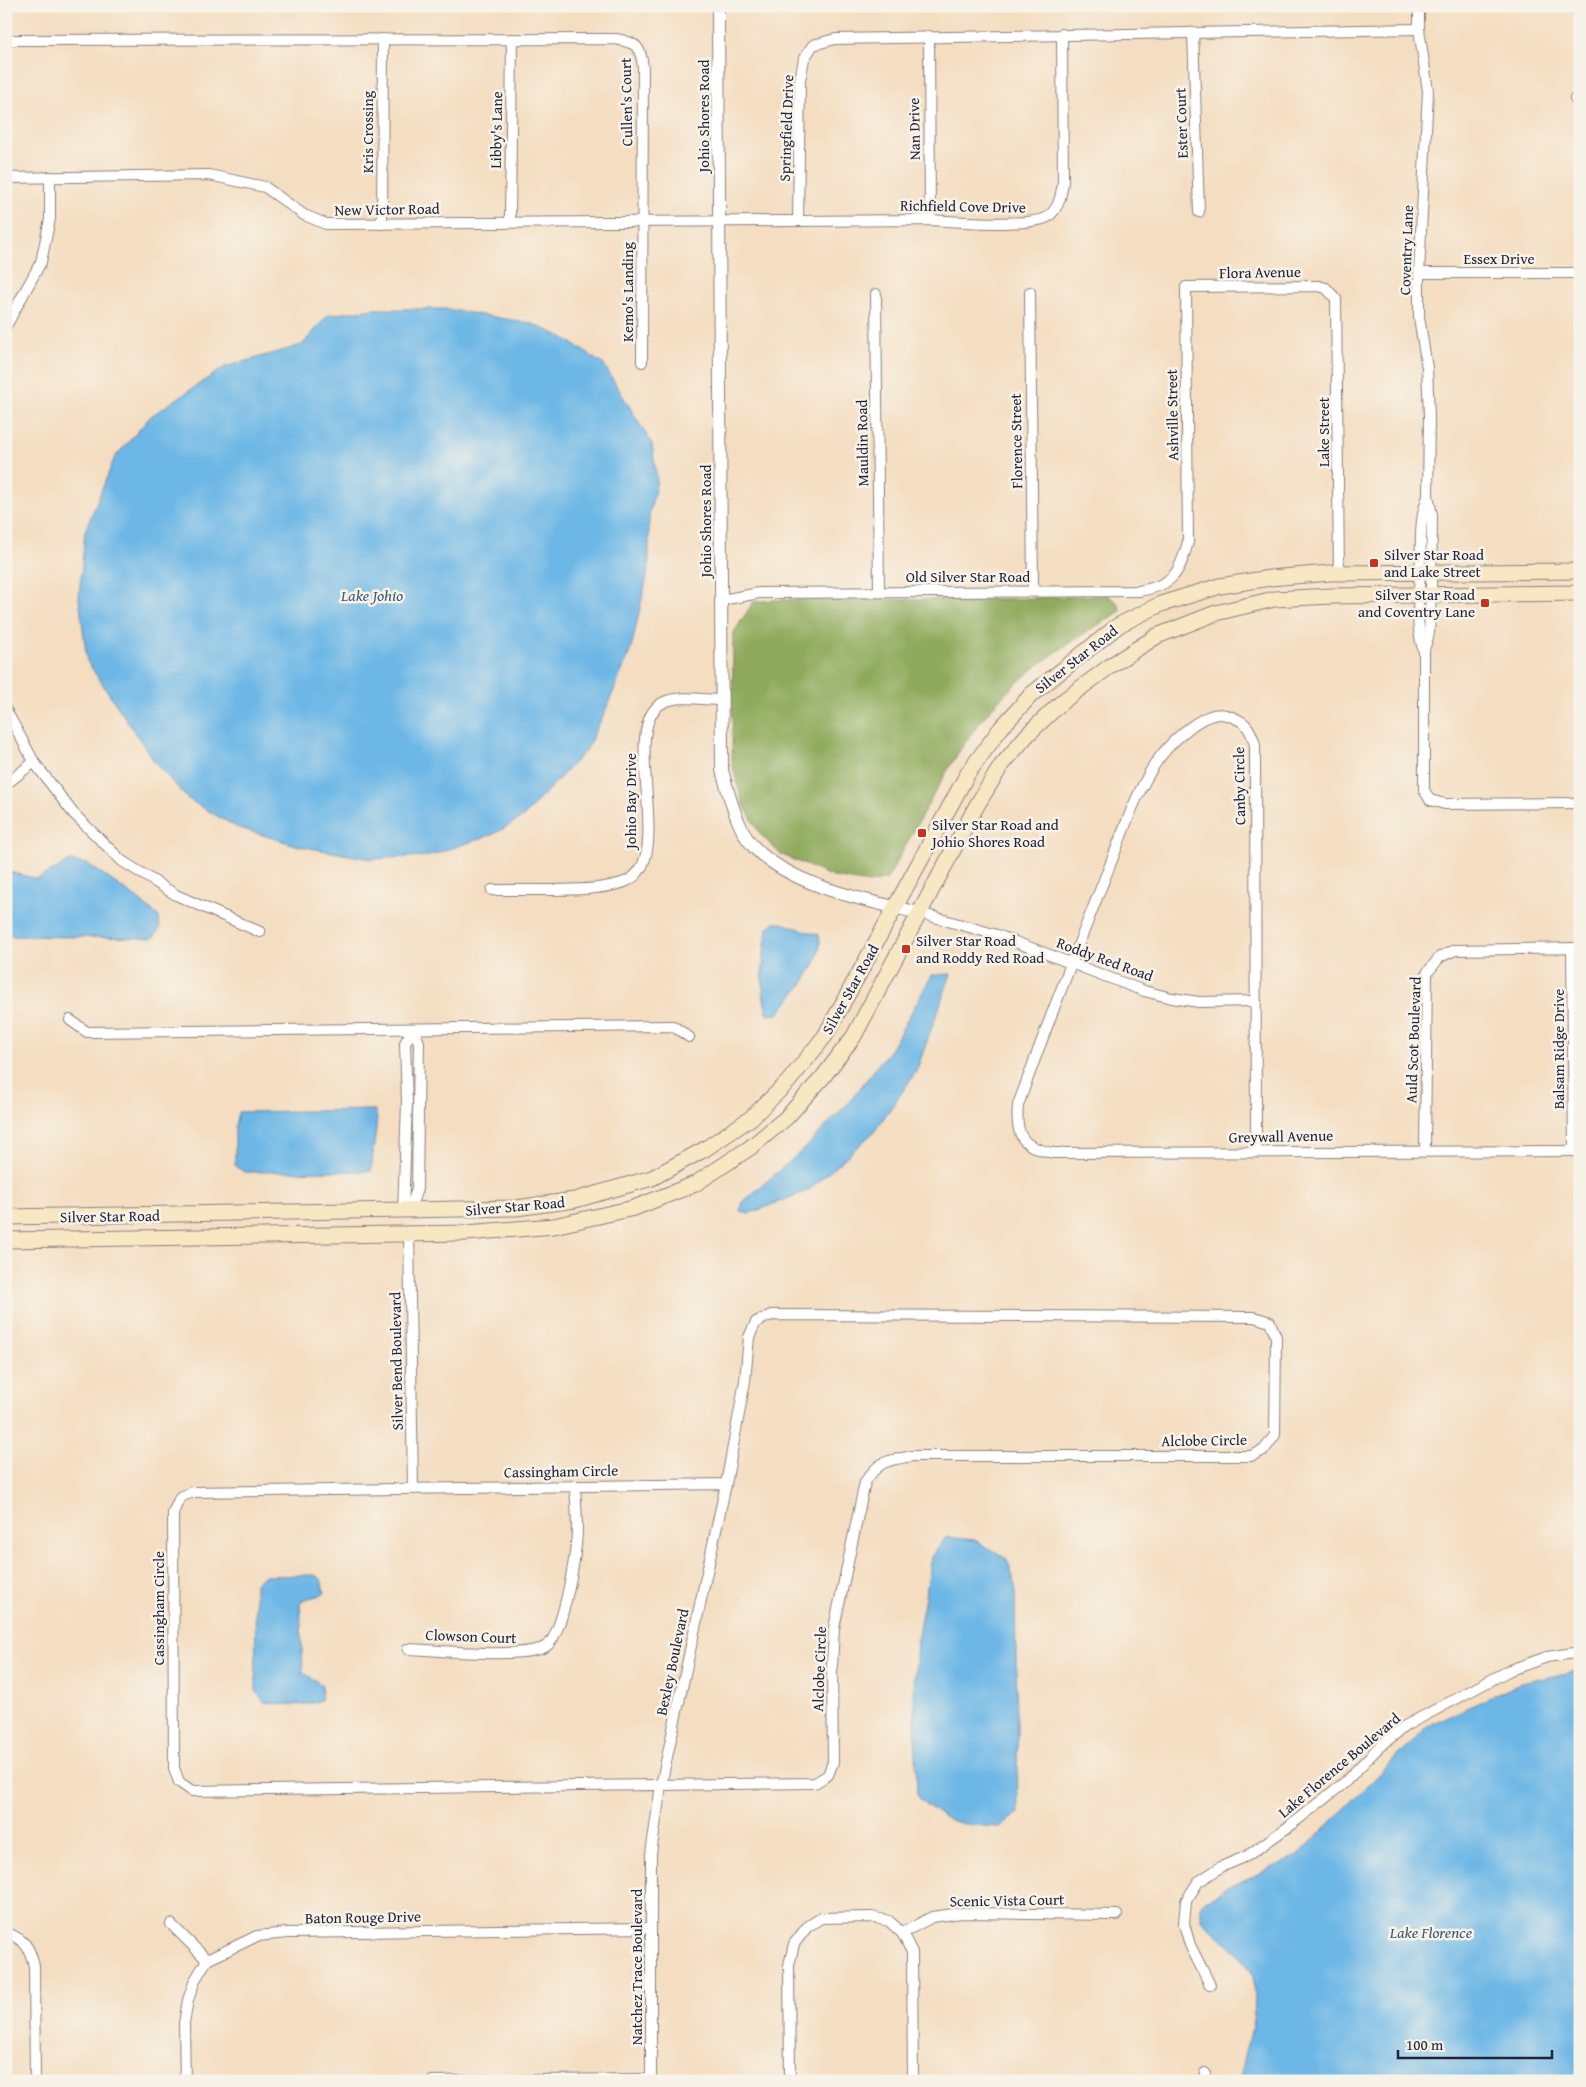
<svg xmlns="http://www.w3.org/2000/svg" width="1586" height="2087" viewBox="0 0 1586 2087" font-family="'Gentium Book Plus',serif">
  <rect width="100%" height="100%" fill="#f7f3e8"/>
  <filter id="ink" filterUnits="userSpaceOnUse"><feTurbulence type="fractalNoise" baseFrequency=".02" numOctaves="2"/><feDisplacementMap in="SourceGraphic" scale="10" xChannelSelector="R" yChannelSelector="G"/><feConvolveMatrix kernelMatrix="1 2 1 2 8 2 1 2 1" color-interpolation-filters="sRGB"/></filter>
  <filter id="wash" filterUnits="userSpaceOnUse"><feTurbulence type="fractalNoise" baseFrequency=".0096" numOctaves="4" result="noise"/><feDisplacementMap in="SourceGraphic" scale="20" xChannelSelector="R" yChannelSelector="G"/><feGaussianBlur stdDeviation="1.12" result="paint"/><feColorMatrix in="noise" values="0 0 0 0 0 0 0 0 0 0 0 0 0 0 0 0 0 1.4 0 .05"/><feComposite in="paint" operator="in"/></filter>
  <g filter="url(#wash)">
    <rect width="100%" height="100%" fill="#f4ddc0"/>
    <path fill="#8faa5c" stroke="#58664c" d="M 1107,595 L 1117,602 L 1121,611 C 1078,637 1036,662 1001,698 C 954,746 921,821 887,879 L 869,883 L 833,877 L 780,854 L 760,834 L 743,804 L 732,764 L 733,634 L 753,602 L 774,600 L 1008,599 Z"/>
    <g fill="#6db7e6" stroke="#486c90">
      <path d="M 373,309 L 446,309 L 530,323 L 563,337 L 604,365 L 652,444 L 657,480 L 649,516 L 649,567 L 631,649 L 604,714 L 586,750 L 523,817 L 494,834 L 429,856 L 371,859 L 299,846 L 236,827 L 188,799 L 156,764 L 87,661 L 79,598 L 85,531 L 115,457 L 151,416 L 225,367 L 302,345 L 328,315 Z"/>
      <path d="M 70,861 L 88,864 L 138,899 L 159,917 L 160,929 L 153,938 L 6,936 L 6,871 L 37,879 Z"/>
      <path d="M 774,923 L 781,923 L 819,935 C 826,961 794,994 778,1014 L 768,1015 C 759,989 763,954 768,927 Z"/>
      <path d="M 951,974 L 916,1072 L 874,1132 L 809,1190 L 748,1214 L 740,1211 L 743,1202 L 807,1146 L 849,1102 L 892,1047 L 932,975 Z"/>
      <path d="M 375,1110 L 377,1119 L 371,1171 L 244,1172 L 235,1166 L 235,1126 L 238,1112 Z"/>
      <path d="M 946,1537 L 975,1540 L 1007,1559 L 1015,1583 L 1018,1813 L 1000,1827 C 958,1824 953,1826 919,1799 L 917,1795 L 914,1688 L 917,1641 L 932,1557 Z"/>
      <path d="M 315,1575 L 321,1579 L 325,1593 C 316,1598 309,1596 300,1602 L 303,1672 L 322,1685 L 321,1700 C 305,1708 281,1704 264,1702 L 256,1691 L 255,1583 L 264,1576 Z"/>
      <path d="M 1580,1670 L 1580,2081 L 1239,2081 C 1246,2049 1260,2011 1253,1977 C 1249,1959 1215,1932 1201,1920 L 1201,1904 L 1226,1888 L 1296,1857 L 1429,1725 L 1522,1683 Z"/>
    </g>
  </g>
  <g filter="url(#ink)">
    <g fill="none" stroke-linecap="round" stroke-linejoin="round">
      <defs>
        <g id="minor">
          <path d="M 1419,6 L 1419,29 L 1428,91 L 1419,273 L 1419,317 L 1427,368 L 1429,415 L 1428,495 L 1432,515 L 1431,594 L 1429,633 L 1424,650 L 1424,790 L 1430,800 L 1445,804 L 1580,803"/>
          <path d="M 1193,32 L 1199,212"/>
          <path d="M 929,36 L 930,220"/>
          <path d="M 6,40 L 616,39 C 637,43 641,46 643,68 L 642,362"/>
          <path d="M 1575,99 L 1580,99"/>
          <path d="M 6,178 L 209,175 L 265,187 L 304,215 L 326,224 L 930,220 C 952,221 1035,228 1049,216 C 1060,206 1061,195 1063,182 L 1062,34"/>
          <path d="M 798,221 L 800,80 L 804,59 L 813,45 L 835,39 L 1419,29"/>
          <path d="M 510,222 L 512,39"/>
          <path d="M 382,224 L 383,39"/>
          <path d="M 1419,273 L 1580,273"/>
          <path d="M 1030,292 L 1033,591"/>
          <path d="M 876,294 L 879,591"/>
          <path d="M 6,326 L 41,262 L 50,219 L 50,177"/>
          <path d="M 722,600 L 759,593 L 1139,591 C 1173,585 1179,574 1188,542 L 1186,287 L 1319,286 L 1326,288 L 1336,299 L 1339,573"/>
          <path d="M 1423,649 C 1415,623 1419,599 1420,572 C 1422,544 1418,522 1428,496"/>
          <path d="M 6,710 L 34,762 L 73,813 L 122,861 L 176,895 L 260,932"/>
          <path d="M 6,782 L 10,781 L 34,762"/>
          <path d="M 492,890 C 527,889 597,894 627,881 C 678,858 616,725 664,702 C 680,695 704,700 720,700"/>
          <path d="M 920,913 L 997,935 L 1144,991 L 1172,998 L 1199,1002 L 1256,1001"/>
          <path d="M 1572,948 L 1574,1151"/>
          <path d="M 70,1020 L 87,1032 L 673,1026 L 689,1037"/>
          <path d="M 1425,1150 L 1427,973 L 1440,957 L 1455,950 L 1580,948"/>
          <path d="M 1256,1151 L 1255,745 C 1250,726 1244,720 1226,715 C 1203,708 1166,747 1155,764 C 1133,798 1121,839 1106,875 C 1075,952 1046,1028 1018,1105 C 1015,1136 1022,1147 1053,1153 L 1580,1151"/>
          <path d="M 403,1212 L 407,1103 L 405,1043 L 413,1029"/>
          <path d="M 409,1212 L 417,1189 L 419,1042 L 413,1029"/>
          <path d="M 409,1233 L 413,1488"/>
          <path d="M 408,1649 C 439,1650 520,1659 545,1647 C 563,1639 576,1553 577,1532 C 577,1517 576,1501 575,1486"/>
          <path d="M 171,1924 L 207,1960"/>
          <path d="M 6,1933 C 25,1939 30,1948 34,1966 L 35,2081"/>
          <path d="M 902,1933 L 932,1917 L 961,1913 L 1117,1915"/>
          <path d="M 1210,1985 L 1190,1945 L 1184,1924 L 1186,1901 L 1198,1882 L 1221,1867 L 1247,1856 L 1288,1827 L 1344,1783 L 1378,1748 L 1405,1726 L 1510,1670 L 1547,1657 L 1580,1652"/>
          <path d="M 185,2081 L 184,2023 L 188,2000 L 195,1980 L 207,1960 L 257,1936 L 288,1933 L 651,1928"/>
          <path d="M 432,2081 L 651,2079"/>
          <path d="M 651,2081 L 651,1854 L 661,1785 L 726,1484 L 745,1381 L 749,1337 L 756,1322 L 771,1315 L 1254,1317 L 1270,1322 L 1276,1337 L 1275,1435 L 1264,1450 L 1251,1456 L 913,1456 C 889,1460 879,1460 865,1482 L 834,1628 L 832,1666 L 833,1762 L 828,1775 L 815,1783 L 192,1791 L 179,1782 L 174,1768 L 173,1513 L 180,1497 L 193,1492 L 726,1484"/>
          <path d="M 790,2081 L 789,1965 L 794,1944 L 807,1927 L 821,1918 L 871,1917 L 889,1921 L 902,1933 L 912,1952 L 913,2081"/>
          <path d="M 1203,2081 L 1205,2073"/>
        </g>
        <path id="tertiary" d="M 718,6 L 722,770 C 728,792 737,828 752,845 C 789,886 868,901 920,913"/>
        <g id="secondary">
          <path d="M 6,1217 L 516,1208 L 575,1200 L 652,1178 L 705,1149 L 751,1118 L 788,1082 L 825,1036 L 968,773 L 1001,728 L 1032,694 L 1119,625 L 1161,604 L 1220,586 L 1270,578 L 1330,573 L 1580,571"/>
          <path d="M 6,1240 L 466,1233 L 554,1226 L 634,1208 L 695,1184 L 751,1147 L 786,1118 L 823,1077 L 854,1036 L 977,805 L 1001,766 L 1028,734 L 1063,701 L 1113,664 L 1157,636 L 1216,613 L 1274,599 L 1332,596 L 1580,593"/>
        </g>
      </defs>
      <use href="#minor" stroke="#8b807e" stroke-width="12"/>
      <use href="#tertiary" stroke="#8b807e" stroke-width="14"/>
      <use href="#secondary" stroke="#8b807e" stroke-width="17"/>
      <use href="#minor" stroke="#fff" stroke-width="10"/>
      <use href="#tertiary" stroke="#fff" stroke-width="12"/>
      <use href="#secondary" stroke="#f8e7c3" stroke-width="15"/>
    </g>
  </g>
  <g fill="#c8321e" stroke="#f7f3e8" stroke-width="2">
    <rect x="1369" y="558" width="10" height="10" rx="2.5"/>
    <rect x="1480" y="598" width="10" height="10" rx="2.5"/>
    <rect x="917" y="828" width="10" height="10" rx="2.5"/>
    <rect x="901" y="944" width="10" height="10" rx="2.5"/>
  </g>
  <g text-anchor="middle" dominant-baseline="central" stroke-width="5" stroke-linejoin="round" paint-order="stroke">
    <g font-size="15" fill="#22223b" stroke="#f7f3e8">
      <text transform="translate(626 102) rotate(-91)">Cullen's Court</text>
      <text transform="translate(703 116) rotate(-90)">Johio Shores Road</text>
      <text transform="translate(1181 123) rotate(-92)">Ester Court</text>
      <text transform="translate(786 128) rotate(-88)">Springfield Drive</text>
      <text transform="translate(914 129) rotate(-91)">Nan Drive</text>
      <text transform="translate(496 130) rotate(-89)">Libby's Lane</text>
      <text transform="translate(367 132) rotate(-90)">Kris Crossing</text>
      <text transform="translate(963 206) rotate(1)">Richfield Cove Drive</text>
      <text transform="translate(387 209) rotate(-1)">New Victor Road</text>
      <text transform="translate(1406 250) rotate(-88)">Coventry Lane</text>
      <text x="1499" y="258">Essex Drive</text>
      <text transform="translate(1260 272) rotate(-1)">Flora Avenue</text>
      <text transform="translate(627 292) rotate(-90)">Kemo's Landing</text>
      <text transform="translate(1172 415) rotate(-91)">Ashville Street</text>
      <text transform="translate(1323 432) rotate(-90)">Lake Street</text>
      <text transform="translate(1016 441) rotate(-91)">Florence Street</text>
      <text transform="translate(862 443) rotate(-91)">Mauldin Road</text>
      <text transform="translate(705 521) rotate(-90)">Johio Shores Road</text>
      <text x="968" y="576">Old Silver Star Road</text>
      <text transform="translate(1076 659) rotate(-38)">Silver Star Road</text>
      <text transform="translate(1239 786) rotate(-91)">Canby Circle</text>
      <text transform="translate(630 801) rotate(-90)">Johio Bay Drive</text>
      <text transform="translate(1105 959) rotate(20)">Roddy Red Road</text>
      <text transform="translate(850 989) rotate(-61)">Silver Star Road</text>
      <text transform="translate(1413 1040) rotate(-88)">Auld Scot Boulevard</text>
      <text transform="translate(1558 1049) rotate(-90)">Balsam Ridge Drive</text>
      <text transform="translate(1281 1136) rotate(-1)">Greywall Avenue</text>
      <text transform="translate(515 1206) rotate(-5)">Silver Star Road</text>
      <text transform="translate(110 1216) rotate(-1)">Silver Star Road</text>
      <text transform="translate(396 1361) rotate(-91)">Silver Bend Boulevard</text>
      <text transform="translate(1204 1440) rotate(-1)">Alclobe Circle</text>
      <text transform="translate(561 1471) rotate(-1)">Cassingham Circle</text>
      <text transform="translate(158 1608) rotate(-90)">Cassingham Circle</text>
      <text transform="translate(471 1636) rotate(2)">Clowson Court</text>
      <text transform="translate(672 1662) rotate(-78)">Bexley Boulevard</text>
      <text transform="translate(819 1669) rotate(-88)">Alclobe Circle</text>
      <text transform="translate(1339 1765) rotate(-40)">Lake Florence Boulevard</text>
      <text transform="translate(1007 1900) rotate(-1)">Scenic Vista Court</text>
      <text transform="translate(363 1917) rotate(-1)">Baton Rouge Drive</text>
      <text transform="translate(636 1967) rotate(-90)">Natchez Trace Boulevard</text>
    </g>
    <g font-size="15" fill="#22223b" stroke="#f7f3e8" text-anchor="start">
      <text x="1384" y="554">Silver Star Road<tspan x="1384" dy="17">and Lake Street</tspan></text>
      <text x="1475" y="594" text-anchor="end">Silver Star Road<tspan x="1475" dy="17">and Coventry Lane</tspan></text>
      <text x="932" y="824">Silver Star Road and<tspan x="932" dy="17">Johio Shores Road</tspan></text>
      <text x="916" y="940">Silver Star Road<tspan x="916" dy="17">and Roddy Red Road</tspan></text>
    </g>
    <g font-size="16" font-style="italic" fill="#3c5677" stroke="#f7f3e8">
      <text x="372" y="595">Lake Johio</text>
      <text x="1431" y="1932">Lake Florence</text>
    </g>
  </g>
  <rect width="1586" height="2087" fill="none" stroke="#f7f3e8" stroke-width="25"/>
  <path d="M1398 2050v8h154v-8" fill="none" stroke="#22223b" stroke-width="2.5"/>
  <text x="1406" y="2050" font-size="15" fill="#22223b" stroke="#f7f3e8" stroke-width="4" paint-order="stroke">100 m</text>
</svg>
